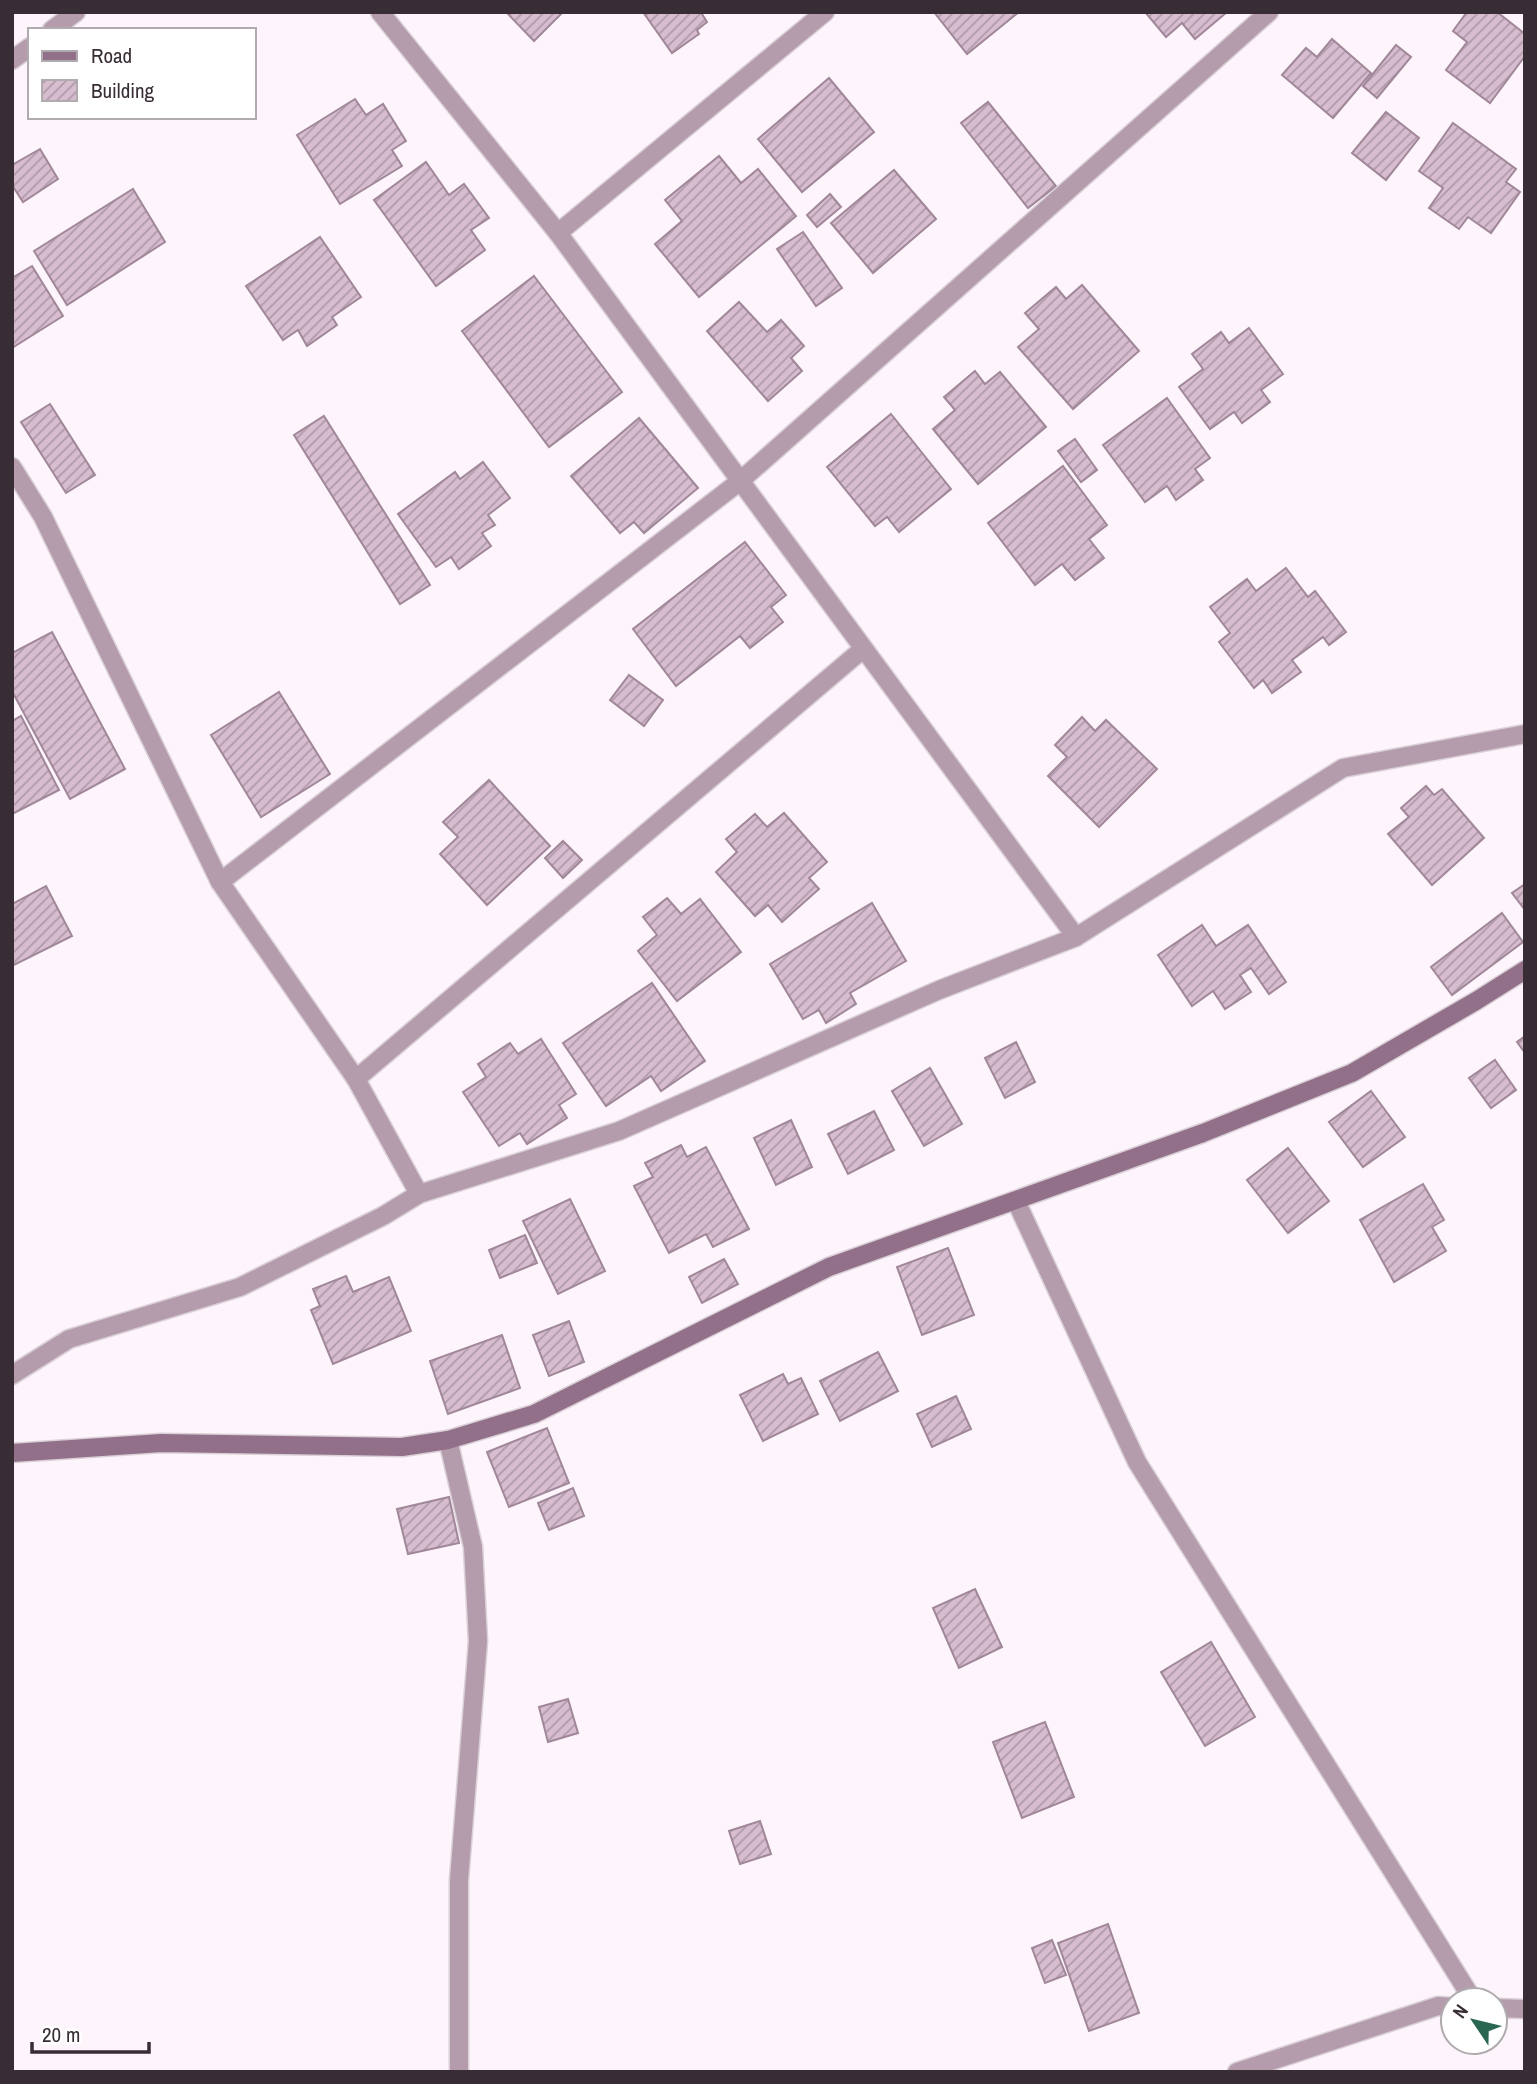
<svg xmlns="http://www.w3.org/2000/svg" width="1537" height="2084" viewBox="0 0 1537 2084" font-family="'Archivo Narrow',sans-serif">
  <defs>
    <pattern id="building-hatch" width="6" height="6" patternUnits="userSpaceOnUse" patternTransform="scale(1.75)"><rect width="6" height="6" fill="#d7bdcf"/><path d="M-1 1l2-2M0 6l6-6M5 7l2-2" fill="none" stroke="#af9aa9"/></pattern>
  </defs>
  <rect width="100%" height="100%" fill="#fef4fb"/>
  <g fill="url(#building-hatch)" stroke="#a08799" stroke-width="2">
    <path d="M 506,12 L 563,12 L 534,41 Z"/>
    <path d="M 643,12 L 704,12 L 702,14 L 707,22 L 697,30 L 699,34 L 672,53 Z"/>
    <path d="M 934,12 L 1019,12 L 967,54 Z"/>
    <path d="M 1145,12 L 1227,12 L 1195,39 L 1182,23 L 1166,37 Z"/>
    <path d="M 1467,12 L 1497,12 L 1525,34 L 1525,56 L 1490,103 L 1446,70 L 1467,42 L 1453,31 Z"/>
    <path d="M 1332,39 L 1371,73 L 1333,118 L 1282,75 L 1306,48 L 1317,57 Z"/>
    <path d="M 1396,45 L 1411,57 L 1377,98 L 1363,86 Z"/>
    <path d="M 829,78 L 874,132 L 802,192 L 758,139 Z"/>
    <path d="M 355,99 L 366,115 L 383,104 L 406,141 L 392,150 L 402,166 L 340,204 L 297,135 Z"/>
    <path d="M 988,102 L 1056,186 L 1028,208 L 961,123 Z"/>
    <path d="M 1386,112 L 1419,138 L 1386,180 L 1352,153 Z"/>
    <path d="M 1453,123 L 1516,169 L 1506,182 L 1520,192 L 1491,233 L 1468,217 L 1459,229 L 1429,208 L 1443,188 L 1419,171 Z"/>
    <path d="M 40,149 L 58,179 L 23,202 L 12,185 L 12,165 Z"/>
    <path d="M 719,156 L 741,183 L 758,169 L 796,216 L 699,297 L 655,244 L 682,221 L 665,200 Z"/>
    <path d="M 426,162 L 449,195 L 464,184 L 489,218 L 471,230 L 485,250 L 436,286 L 374,200 Z"/>
    <path d="M 894,170 L 936,219 L 873,273 L 831,223 Z"/>
    <path d="M 133,189 L 165,242 L 67,305 L 34,251 Z"/>
    <path d="M 830,194 L 841,207 L 817,227 L 807,215 Z"/>
    <path d="M 803,232 L 842,288 L 816,306 L 777,249 Z"/>
    <path d="M 320,237 L 361,297 L 332,317 L 337,325 L 307,346 L 298,330 L 283,340 L 246,286 Z"/>
    <path d="M 32,266 L 63,316 L 12,348 L 12,278 Z"/>
    <path d="M 534,276 L 622,392 L 549,447 L 462,331 Z"/>
    <path d="M 1082,285 L 1139,351 L 1073,409 L 1018,347 L 1039,329 L 1025,313 L 1056,287 L 1066,299 Z"/>
    <path d="M 739,302 L 767,332 L 781,320 L 804,346 L 791,358 L 802,371 L 768,401 L 707,331 Z"/>
    <path d="M 1249,328 L 1283,374 L 1261,390 L 1270,402 L 1242,423 L 1234,412 L 1210,429 L 1179,387 L 1203,369 L 1192,354 L 1221,332 L 1229,343 Z"/>
    <path d="M 975,371 L 985,384 L 1000,372 L 1046,427 L 978,484 L 933,429 L 955,410 L 944,397 Z"/>
    <path d="M 1167,398 L 1210,458 L 1195,469 L 1203,480 L 1176,500 L 1167,486 L 1145,502 L 1103,445 Z"/>
    <path d="M 50,404 L 95,475 L 66,493 L 21,422 Z"/>
    <path d="M 891,414 L 951,489 L 899,532 L 887,517 L 875,526 L 827,467 Z"/>
    <path d="M 324,416 L 430,585 L 400,604 L 294,435 Z"/>
    <path d="M 639,418 L 698,488 L 644,533 L 634,522 L 620,533 L 571,476 Z"/>
    <path d="M 1075,439 L 1097,470 L 1081,482 L 1058,451 Z"/>
    <path d="M 483,462 L 510,498 L 488,515 L 495,525 L 482,533 L 491,546 L 459,569 L 451,557 L 436,567 L 398,514 L 455,472 L 460,479 Z"/>
    <path d="M 1063,466 L 1107,525 L 1089,539 L 1104,558 L 1075,580 L 1062,564 L 1035,585 L 988,523 Z"/>
    <path d="M 745,542 L 786,595 L 771,607 L 783,622 L 750,648 L 740,636 L 676,686 L 633,629 Z"/>
    <path d="M 1286,568 L 1308,597 L 1315,591 L 1346,632 L 1329,645 L 1323,637 L 1292,660 L 1301,672 L 1272,693 L 1263,680 L 1254,688 L 1219,642 L 1230,633 L 1210,607 L 1247,579 L 1256,591 Z"/>
    <path d="M 52,632 L 125,769 L 70,799 L 12,691 L 12,653 Z"/>
    <path d="M 629,675 L 663,700 L 644,726 L 610,700 Z"/>
    <path d="M 279,692 L 330,774 L 261,817 L 211,735 Z"/>
    <path d="M 21,716 L 59,790 L 12,814 L 12,721 Z"/>
    <path d="M 1082,717 L 1095,731 L 1106,720 L 1157,769 L 1099,827 L 1048,776 L 1067,757 L 1055,745 Z"/>
    <path d="M 489,780 L 550,846 L 487,905 L 440,854 L 458,837 L 443,822 Z"/>
    <path d="M 1426,786 L 1434,795 L 1442,789 L 1484,838 L 1432,885 L 1388,834 L 1409,817 L 1401,808 Z"/>
    <path d="M 784,813 L 827,862 L 809,878 L 819,889 L 782,922 L 768,905 L 755,916 L 716,872 L 737,852 L 726,839 L 755,814 L 767,827 Z"/>
    <path d="M 563,841 L 582,860 L 563,878 L 545,858 Z"/>
    <path d="M 1525,884 L 1525,910 L 1512,893 Z"/>
    <path d="M 46,886 L 72,936 L 12,966 L 12,904 Z"/>
    <path d="M 667,898 L 681,914 L 700,899 L 741,952 L 677,1001 L 638,951 L 657,935 L 643,917 Z"/>
    <path d="M 872,903 L 906,961 L 850,993 L 856,1004 L 826,1023 L 819,1010 L 803,1019 L 770,964 Z"/>
    <path d="M 1502,913 L 1523,942 L 1452,995 L 1431,967 Z"/>
    <path d="M 1202,925 L 1216,946 L 1248,925 L 1286,982 L 1269,994 L 1251,968 L 1240,975 L 1251,992 L 1225,1009 L 1213,991 L 1192,1006 L 1158,955 Z"/>
    <path d="M 652,983 L 705,1061 L 661,1091 L 651,1076 L 606,1106 L 563,1043 Z"/>
    <path d="M 1525,1036 L 1525,1053 L 1517,1042 Z"/>
    <path d="M 541,1039 L 576,1094 L 559,1105 L 567,1118 L 527,1144 L 520,1133 L 499,1146 L 463,1092 L 486,1077 L 478,1064 L 510,1043 L 518,1054 Z"/>
    <path d="M 1016,1042 L 1035,1082 L 1005,1098 L 985,1058 Z"/>
    <path d="M 1495,1060 L 1516,1090 L 1491,1108 L 1469,1078 Z"/>
    <path d="M 930,1068 L 962,1124 L 924,1146 L 892,1091 Z"/>
    <path d="M 1371,1091 L 1405,1137 L 1363,1167 L 1329,1122 Z"/>
    <path d="M 874,1111 L 894,1150 L 848,1174 L 828,1134 Z"/>
    <path d="M 791,1120 L 812,1167 L 776,1185 L 754,1138 Z"/>
    <path d="M 681,1145 L 687,1157 L 706,1147 L 749,1229 L 713,1247 L 706,1234 L 669,1253 L 634,1186 L 653,1177 L 645,1163 Z"/>
    <path d="M 1288,1148 L 1329,1201 L 1288,1233 L 1247,1180 Z"/>
    <path d="M 1423,1184 L 1444,1220 L 1432,1227 L 1446,1251 L 1394,1282 L 1360,1220 Z"/>
    <path d="M 570,1199 L 605,1271 L 558,1294 L 523,1221 Z"/>
    <path d="M 525,1235 L 537,1263 L 500,1278 L 489,1250 Z"/>
    <path d="M 948,1248 L 974,1315 L 922,1335 L 897,1267 Z"/>
    <path d="M 724,1259 L 738,1284 L 702,1303 L 689,1277 Z"/>
    <path d="M 346,1276 L 353,1292 L 389,1277 L 411,1331 L 333,1364 L 311,1310 L 320,1306 L 313,1289 Z"/>
    <path d="M 569,1321 L 584,1362 L 549,1376 L 533,1335 Z"/>
    <path d="M 502,1335 L 520,1388 L 448,1414 L 430,1361 Z"/>
    <path d="M 878,1352 L 898,1391 L 840,1421 L 820,1381 Z"/>
    <path d="M 783,1374 L 788,1384 L 801,1378 L 818,1414 L 763,1441 L 740,1395 Z"/>
    <path d="M 956,1396 L 971,1429 L 932,1447 L 917,1414 Z"/>
    <path d="M 547,1428 L 569,1483 L 509,1507 L 487,1452 Z"/>
    <path d="M 573,1488 L 584,1516 L 549,1530 L 538,1503 Z"/>
    <path d="M 449,1497 L 459,1543 L 408,1554 L 397,1509 Z"/>
    <path d="M 975,1589 L 1002,1647 L 959,1668 L 933,1608 Z"/>
    <path d="M 1211,1642 L 1255,1717 L 1205,1746 L 1161,1672 Z"/>
    <path d="M 568,1699 L 578,1733 L 548,1742 L 539,1707 Z"/>
    <path d="M 1045,1722 L 1074,1797 L 1022,1818 L 993,1742 Z"/>
    <path d="M 760,1821 L 771,1854 L 740,1864 L 729,1831 Z"/>
    <path d="M 1108,1924 L 1139,2013 L 1089,2031 L 1058,1943 Z"/>
    <path d="M 1052,1940 L 1066,1975 L 1045,1983 L 1032,1948 Z"/>
  </g>
  <g fill="none" stroke-linecap="round" stroke-linejoin="round">
    <defs>
      <g id="street">
        <path d="M 380,12 L 558,233 L 1076,937"/>
        <path d="M 52,30 L 76,12"/>
        <path d="M 12,60 L 30,47"/>
        <path d="M 558,233 L 825,12"/>
        <path d="M 12,467 L 43,517 L 220,882 L 356,1079 L 419,1194"/>
        <path d="M 220,882 L 739,482 L 1269,12"/>
        <path d="M 356,1079 L 863,649"/>
        <path d="M 1016,1201 L 1137,1462 L 1473,2000"/>
        <path d="M 12,1375 L 69,1339 L 240,1287 L 383,1216 L 419,1194 L 619,1131 L 939,990 L 1076,937 L 1343,768 L 1525,734"/>
        <path d="M 448,1440 L 473,1547 L 478,1641 L 459,1880 L 459,2072"/>
        <path d="M 1495,2008 L 1525,2009"/>
        <path d="M 1237,2072 L 1438,2006 L 1453,2007"/>
      </g>
      <path id="secondary" d="M 12,1453 L 161,1443 L 402,1447 L 448,1440 L 534,1414 L 829,1267 L 1203,1133 L 1352,1073 L 1476,1001 L 1525,970"/>
    </defs>
    <use href="#street" stroke="#dad0d7" stroke-width="21"/>
    <use href="#secondary" stroke="#dad0d7" stroke-width="21"/>
    <use href="#street" stroke="#b49cad" stroke-width="18"/>
    <use href="#secondary" stroke="#927089" stroke-width="18"/>
  </g>
  <rect width="1537" height="2084" fill="none" stroke="#382d35" stroke-width="28"/>
  <rect x="28" y="28" width="228" height="91" fill="#ffffff" stroke="#afabae" stroke-width="2"/>
  <rect x="42" y="51" width="35" height="10" fill="#927089" stroke="#afabae" stroke-width="2"/>
  <text x="91" y="63" font-size="21" fill="#382d35">Road</text>
  <rect x="42" y="80" width="35" height="21" fill="url(#building-hatch)" stroke="#afabae" stroke-width="2"/>
  <text x="91" y="98" font-size="21" fill="#382d35">Building</text>
  <g transform="translate(1474 2021) rotate(305)"><circle r="33" fill="#ffffff" stroke="#afabae" stroke-width="2"/>
  <path d="M0-5L12 26L0 18L-12 26Z" fill="#296753"/>
  <text y="-10" font-size="19" font-weight="bold" text-anchor="middle" fill="#382d35">N</text>
  </g>
  <path d="M32 2042v10h117v-10" fill="none" stroke="#382d35" stroke-width="3.5"/>
  <text x="42" y="2042" font-size="21" fill="#382d35" stroke="#ffffff" stroke-width="5" paint-order="stroke">20 m</text>
</svg>
